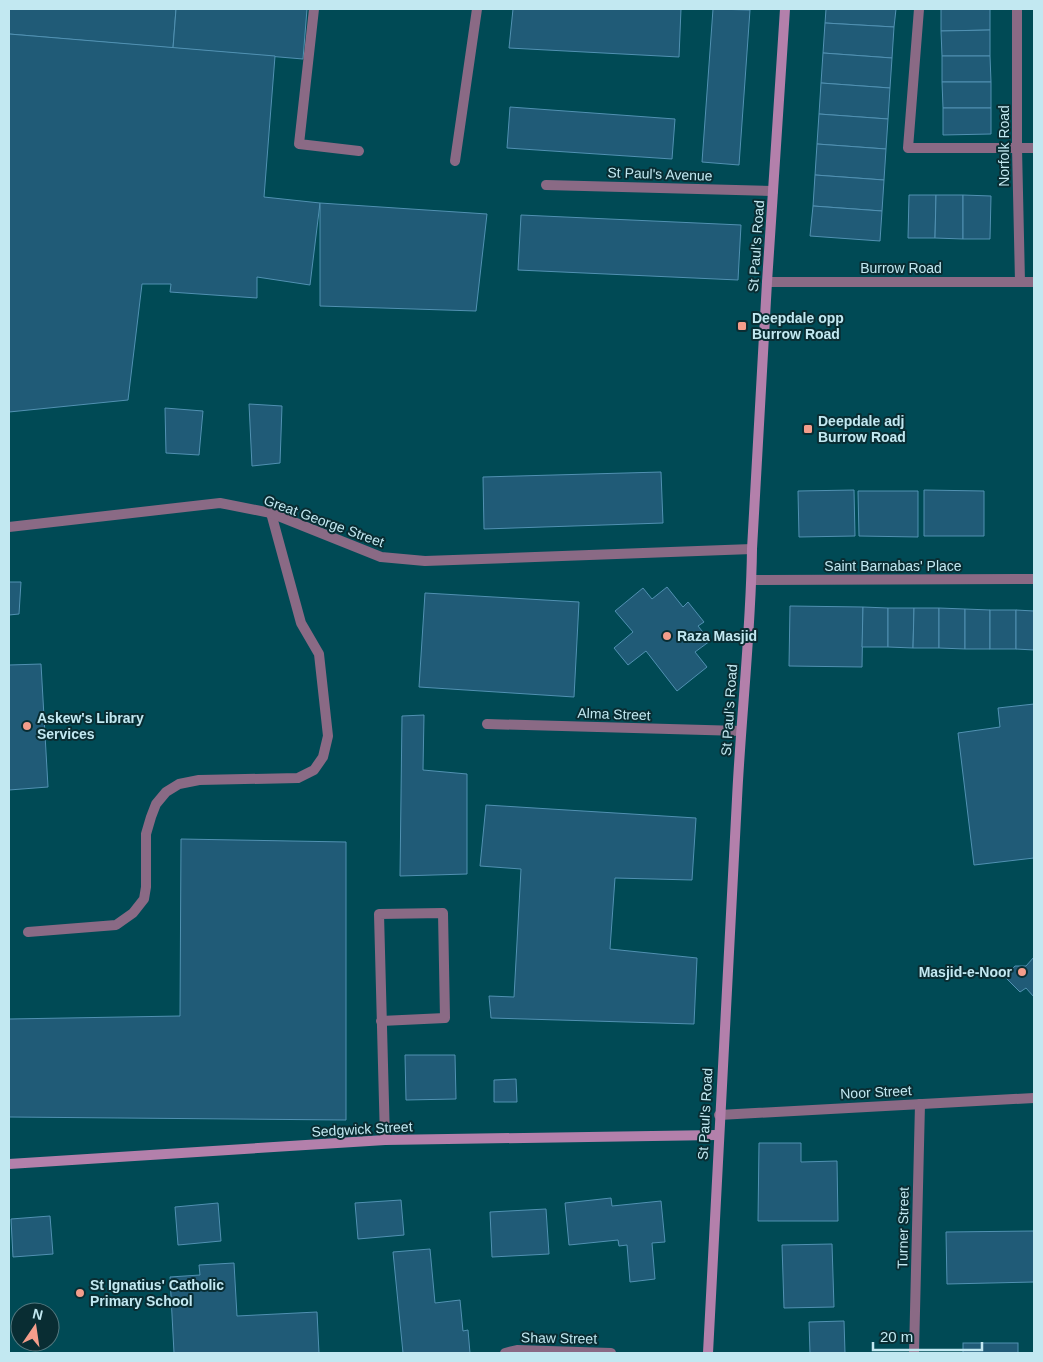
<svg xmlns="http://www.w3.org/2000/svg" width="1043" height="1362" viewBox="0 0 1043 1362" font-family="Arial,sans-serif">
  <rect width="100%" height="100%" fill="#004a55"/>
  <g fill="#205b77" stroke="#5191b2">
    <path d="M 9,9 L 176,9 L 173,48 L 9,34 Z"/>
    <path d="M 176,9 L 307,9 L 303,59 L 173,48 Z"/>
    <path d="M 513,9 L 681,9 L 679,57 L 509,48 Z"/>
    <path d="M 713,9 L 750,10 L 739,165 L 702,162 Z"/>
    <path d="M 826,9 L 896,9 L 894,27 L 825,23 Z"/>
    <path d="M 941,9 L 990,9 L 990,30 L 941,31 Z"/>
    <path d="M 825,23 L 894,27 L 892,58 L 823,53 Z"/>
    <path d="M 990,30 L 990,56 L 942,56 L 941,31 Z"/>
    <path d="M 9,34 L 275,56 L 264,197 L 320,203 L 310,285 L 257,277 L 257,298 L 170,292 L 171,284 L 142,284 L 128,400 L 9,412 Z"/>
    <path d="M 823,53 L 892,58 L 890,88 L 821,83 Z"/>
    <path d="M 942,56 L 990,56 L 991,82 L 942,82 Z"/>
    <path d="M 942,82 L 991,82 L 991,108 L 943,108 Z"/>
    <path d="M 821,83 L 890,88 L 888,119 L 819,114 Z"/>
    <path d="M 510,107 L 675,119 L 672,159 L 507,148 Z"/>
    <path d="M 943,108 L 991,108 L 991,134 L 943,135 Z"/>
    <path d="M 819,114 L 888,119 L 886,149 L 817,144 Z"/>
    <path d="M 817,144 L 886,149 L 884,180 L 815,175 Z"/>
    <path d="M 815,175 L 884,180 L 882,211 L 813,206 Z"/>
    <path d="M 909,195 L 936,195 L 935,238 L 908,238 Z"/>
    <path d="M 936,195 L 963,195 L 963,239 L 935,238 Z"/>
    <path d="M 963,195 L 991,196 L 990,239 L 963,239 Z"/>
    <path d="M 320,203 L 487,214 L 476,311 L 320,306 Z"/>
    <path d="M 813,206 L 882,211 L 880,241 L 810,236 Z"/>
    <path d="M 521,215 L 741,225 L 738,280 L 518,270 Z"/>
    <path d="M 249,404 L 282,406 L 280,463 L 252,466 Z"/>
    <path d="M 165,408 L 203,411 L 199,455 L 166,453 Z"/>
    <path d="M 661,472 L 663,523 L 484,529 L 483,477 Z"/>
    <path d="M 854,490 L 855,536 L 799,537 L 798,491 Z"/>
    <path d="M 924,490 L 984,491 L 984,536 L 924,536 Z"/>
    <path d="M 858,491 L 918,491 L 918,537 L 859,536 Z"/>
    <path d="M 9,582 L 21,582 L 19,614 L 9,615 Z"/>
    <path d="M 667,587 L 683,607 L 688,602 L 704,622 L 698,626 L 710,641 L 695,652 L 707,667 L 677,691 L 646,651 L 628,665 L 614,648 L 633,632 L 615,611 L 643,588 L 652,599 Z"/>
    <path d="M 425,593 L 579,602 L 574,697 L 419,687 Z"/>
    <path d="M 790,606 L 863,607 L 862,667 L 789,666 Z"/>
    <path d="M 863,607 L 888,608 L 888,647 L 862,647 Z"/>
    <path d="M 888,608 L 914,608 L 913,648 L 888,647 Z"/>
    <path d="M 914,608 L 939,608 L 939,648 L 913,648 Z"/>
    <path d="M 939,608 L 965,609 L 965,649 L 939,648 Z"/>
    <path d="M 965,609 L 990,610 L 990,649 L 965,649 Z"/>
    <rect x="990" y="610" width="26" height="39"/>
    <path d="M 1016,610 L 1034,611 L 1034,650 L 1016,649 Z"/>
    <path d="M 41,664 L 48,787 L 9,790 L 9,665 Z"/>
    <path d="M 1034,704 L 1034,858 L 974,865 L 958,733 L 1000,727 L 998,708 Z"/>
    <path d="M 424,715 L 423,770 L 467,774 L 467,874 L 400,876 L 402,716 Z"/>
    <path d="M 486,805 L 696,818 L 692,880 L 615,878 L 610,949 L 697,958 L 694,1024 L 491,1018 L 489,996 L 514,997 L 521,869 L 480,866 Z"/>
    <path d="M 181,839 L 346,842 L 346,1120 L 9,1117 L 9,1019 L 180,1016 Z"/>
    <path d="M 1034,957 L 1034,997 L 1026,988 L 1020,992 L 1005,977 L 1015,966 L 1026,966 Z"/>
    <path d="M 405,1055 L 455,1055 L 456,1099 L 406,1100 Z"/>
    <path d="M 516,1079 L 517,1102 L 494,1102 L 494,1080 Z"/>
    <path d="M 759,1143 L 801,1143 L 801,1162 L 837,1161 L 838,1221 L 758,1221 Z"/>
    <path d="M 611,1198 L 612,1206 L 661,1201 L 665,1242 L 652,1243 L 655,1279 L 630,1282 L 627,1245 L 619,1246 L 618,1240 L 569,1245 L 565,1203 Z"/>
    <path d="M 401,1200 L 404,1235 L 358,1239 L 355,1203 Z"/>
    <path d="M 218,1203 L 221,1241 L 178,1245 L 175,1207 Z"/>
    <path d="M 546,1209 L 549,1254 L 492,1257 L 490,1212 Z"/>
    <path d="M 50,1216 L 53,1254 L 13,1257 L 11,1219 Z"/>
    <path d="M 1034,1231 L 1034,1282 L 947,1284 L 946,1232 Z"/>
    <path d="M 832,1244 L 834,1307 L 784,1308 L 782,1245 Z"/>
    <path d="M 430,1249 L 435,1303 L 460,1300 L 463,1331 L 468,1330 L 470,1353 L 403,1353 L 393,1252 Z"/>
    <path d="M 234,1263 L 237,1316 L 317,1312 L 319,1353 L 174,1353 L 170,1277 L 200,1275 L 199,1265 Z"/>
    <path d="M 844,1321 L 845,1353 L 810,1353 L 809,1322 Z"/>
    <rect x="963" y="1343" width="55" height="10"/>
  </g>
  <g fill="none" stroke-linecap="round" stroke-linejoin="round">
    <g stroke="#8a6a85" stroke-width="10">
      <path d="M 314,9 L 299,144 L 359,151"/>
      <path d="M 919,9 L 908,148 L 1034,148"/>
      <path d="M 455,161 L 477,9"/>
      <path d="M 28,932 L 116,925 L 133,913 L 144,899 L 146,887 L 146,834 L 151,817 L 156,804 L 166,792 L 179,784 L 199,780 L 298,778 L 314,770 L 323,757 L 328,736 L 319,654 L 301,623 L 271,513"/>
      <path d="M 381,1021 L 445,1018 L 443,913 L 379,914 L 385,1140"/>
    </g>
    <g stroke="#8a6a85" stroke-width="10">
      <path d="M 1017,9 L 1017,148 L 1020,282"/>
      <path d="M 546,185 L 773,191"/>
      <path d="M 767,282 L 1034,282"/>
      <path d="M 9,527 L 220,503 L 271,513 L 381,557 L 425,561 L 752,549"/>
      <path d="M 752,580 L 1034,579"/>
      <path d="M 487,724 L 741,731"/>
      <path d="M 719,1115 L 1034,1098"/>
      <path d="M 505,1353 L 517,1350 L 611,1353"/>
      <path d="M 914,1353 L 920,1104"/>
    </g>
    <g stroke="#b380ab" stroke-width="10">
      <path d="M 9,1164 L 385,1140 L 717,1135"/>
      <path d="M 708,1353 C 716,1169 726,984 737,799 C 741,716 751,632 752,549 L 767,282 L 785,9"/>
    </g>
  </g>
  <g fill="#f49d8b" stroke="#092d33" stroke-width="2">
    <rect x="737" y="321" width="10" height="10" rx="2.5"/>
    <rect x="803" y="424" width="10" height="10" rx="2.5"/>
    <circle cx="667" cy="636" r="5"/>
    <circle cx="27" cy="726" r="5"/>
    <circle cx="1022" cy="972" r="5"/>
    <circle cx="80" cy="1293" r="5"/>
  </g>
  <g text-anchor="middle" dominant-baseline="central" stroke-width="4" stroke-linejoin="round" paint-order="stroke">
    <g font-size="14" fill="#c2e8f1" stroke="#092d33">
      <text transform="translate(1004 146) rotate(-90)">Norfolk Road</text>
      <text transform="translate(660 174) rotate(2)">St Paul's Avenue</text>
      <text transform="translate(756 246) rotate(-86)">St Paul's Road</text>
      <text x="901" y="268">Burrow Road</text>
      <text transform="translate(324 521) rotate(20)">Great George Street</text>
      <text x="893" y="566">Saint Barnabas' Place</text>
      <text transform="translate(729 710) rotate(-86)">St Paul's Road</text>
      <text transform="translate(614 714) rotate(2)">Alma Street</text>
      <text transform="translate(876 1092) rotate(-3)">Noor Street</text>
      <text transform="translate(705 1114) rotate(-87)">St Paul's Road</text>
      <text transform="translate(362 1129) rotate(-3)">Sedgwick Street</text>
      <text transform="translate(903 1228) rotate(-89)">Turner Street</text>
      <text transform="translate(559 1338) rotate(1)">Shaw Street</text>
    </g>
    <g font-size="14" font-weight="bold" fill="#c2e8f1" stroke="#092d33" text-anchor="start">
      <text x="752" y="318">Deepdale opp<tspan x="752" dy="16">Burrow Road</tspan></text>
      <text x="818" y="421">Deepdale adj<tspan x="818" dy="16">Burrow Road</tspan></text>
      <text x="677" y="636">Raza Masjid</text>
      <text x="37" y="718">Askew's Library<tspan x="37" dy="16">Services</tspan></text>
      <text x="1012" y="972" text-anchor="end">Masjid-e-Noor</text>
      <text x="90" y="1285">St Ignatius' Catholic<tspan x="90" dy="16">Primary School</tspan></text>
    </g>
  </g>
  <rect width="1043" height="1362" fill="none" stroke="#c2e8f1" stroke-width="20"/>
  <g transform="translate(35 1327) rotate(13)"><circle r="24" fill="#092d33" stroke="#53787f"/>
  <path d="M0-4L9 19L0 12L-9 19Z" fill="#f49d8b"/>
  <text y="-8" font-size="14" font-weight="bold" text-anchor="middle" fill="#c2e8f1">N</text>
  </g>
  <path d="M873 1342v8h109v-8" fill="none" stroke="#c2e8f1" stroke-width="2.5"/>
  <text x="880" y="1342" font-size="15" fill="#c2e8f1" stroke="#092d33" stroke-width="4" paint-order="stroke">20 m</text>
</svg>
